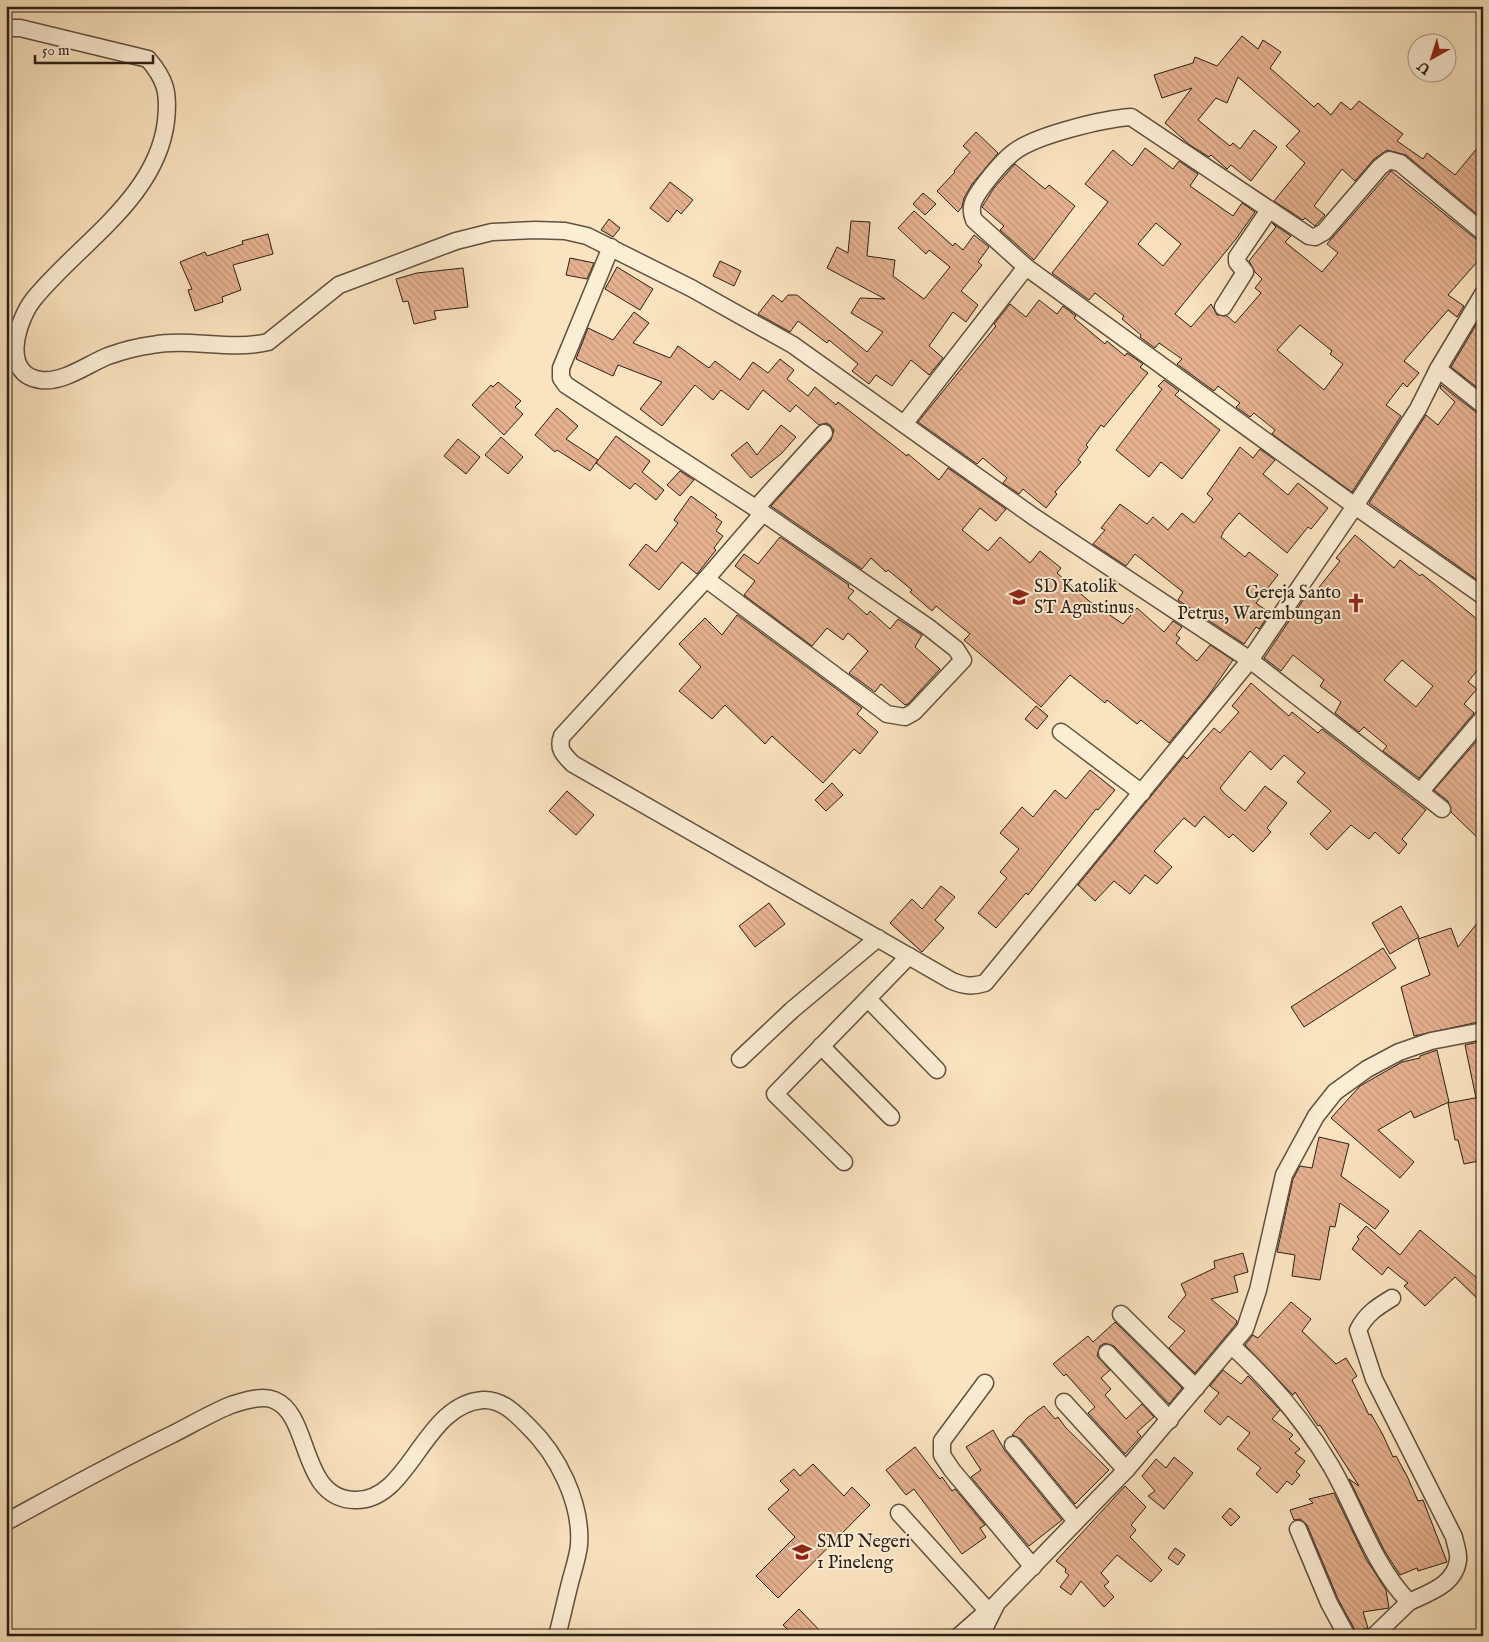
<svg xmlns="http://www.w3.org/2000/svg" width="1489" height="1642" viewBox="0 0 1489 1642" font-family="'IM FELL English',serif">
  <defs>
    <pattern id="building-back-hatch" width="6" height="6" patternUnits="userSpaceOnUse" patternTransform="scale(1.25)"><rect width="6" height="6" fill="#e6b190"/><path d="M-1 5l2 2M0 0l6 6M5-1l2 2" fill="none" stroke="#c5987b"/></pattern>
  </defs>
  <rect width="100%" height="100%" fill="#fae3bf"/>
  <filter id="stains"><feTurbulence type="fractalNoise" baseFrequency=".004" numOctaves="4"/><feColorMatrix values="0 0 0 0 .2 0 0 0 0 .09 0 0 0 0 .02 0 0 0 .5 -.17"/></filter>
  <radialGradient id="worn" r=".72"><stop offset=".6" stop-color="#630" stop-opacity="0"/><stop offset="1" stop-color="#630" stop-opacity=".3"/></radialGradient>
  <g fill="url(#building-back-hatch)" stroke="#2c2017" fill-rule="evenodd">
    <path d="M 1242,36 L 1258,49 L 1263,40 L 1281,52 L 1270,68 L 1314,107 L 1318,103 L 1331,115 L 1341,102 L 1351,110 L 1359,101 L 1403,134 L 1397,141 L 1423,159 L 1427,153 L 1455,175 L 1483,141 L 1483,219 L 1406,155 L 1387,150 L 1374,159 L 1355,181 L 1342,169 L 1314,206 L 1325,215 L 1315,226 L 1305,218 L 1303,220 L 1274,201 L 1305,163 L 1286,146 L 1300,131 L 1238,77 L 1227,103 L 1216,98 L 1198,120 L 1230,146 L 1233,143 L 1240,149 L 1254,130 L 1277,147 L 1251,181 L 1231,165 L 1227,169 L 1211,155 L 1209,157 L 1190,145 L 1165,123 L 1192,88 L 1162,98 L 1154,75 L 1193,63 L 1195,57 L 1217,66 Z"/>
    <path d="M 976,132 L 998,153 L 972,184 L 964,198 L 962,207 L 958,212 L 937,191 L 955,172 L 954,171 L 970,152 L 963,146 Z"/>
    <path d="M 1145,148 L 1173,169 L 1179,161 L 1198,174 L 1190,186 L 1233,216 L 1242,203 L 1255,212 L 1236,239 L 1175,314 L 1191,327 L 1211,304 L 1217,315 L 1227,316 L 1235,323 L 1261,293 L 1255,288 L 1262,279 L 1255,272 L 1249,261 L 1276,227 L 1272,223 L 1291,236 L 1285,242 L 1322,272 L 1338,253 L 1327,244 L 1391,171 L 1477,240 L 1483,242 L 1483,267 L 1477,262 L 1448,295 L 1464,306 L 1457,317 L 1448,310 L 1404,361 L 1419,373 L 1407,387 L 1403,383 L 1386,405 L 1401,416 L 1352,492 L 1272,434 L 1275,430 L 1254,413 L 1250,417 L 1236,407 L 1240,403 L 1218,386 L 1214,391 L 1177,364 L 1182,359 L 1159,343 L 1155,348 L 1140,337 L 1141,335 L 1122,319 L 1124,316 L 1095,293 L 1089,300 L 1052,273 L 1108,202 L 1085,184 L 1113,150 L 1132,166 ZM 1156,223 L 1181,244 L 1163,266 L 1138,244 ZM 1300,325 L 1332,351 L 1330,354 L 1343,364 L 1324,390 L 1277,350 Z"/>
    <path d="M 1015,164 L 1045,189 L 1049,185 L 1075,206 L 1034,260 L 1000,230 L 1004,226 L 982,207 L 994,188 Z"/>
    <path d="M 670,182 L 693,200 L 681,214 L 677,210 L 668,222 L 650,208 Z"/>
    <path d="M 923,193 L 936,204 L 925,215 L 913,204 Z"/>
    <path d="M 914,211 L 953,246 L 955,243 L 963,250 L 974,235 L 989,247 L 978,262 L 982,265 L 961,291 L 978,305 L 966,322 L 953,312 L 929,346 L 943,358 L 929,375 L 911,360 L 892,386 L 876,375 L 869,384 L 852,371 L 858,364 L 829,340 L 827,343 L 798,321 L 790,332 L 758,314 L 773,295 L 782,302 L 788,295 L 797,295 L 867,352 L 883,332 L 851,313 L 860,298 L 885,299 L 827,268 L 837,247 L 848,253 L 851,221 L 870,222 L 867,256 L 895,260 L 893,276 L 924,299 L 950,267 L 929,250 L 926,254 L 898,228 Z"/>
    <path d="M 609,219 L 620,228 L 613,237 L 601,230 Z"/>
    <path d="M 268,234 L 273,254 L 233,265 L 241,290 L 222,297 L 223,302 L 195,311 L 188,290 L 192,289 L 180,262 L 205,252 L 207,256 L 243,244 L 242,241 Z"/>
    <path d="M 570,258 L 594,263 L 587,279 L 566,275 Z"/>
    <path d="M 720,261 L 741,271 L 734,286 L 713,276 Z"/>
    <path d="M 617,267 L 653,289 L 640,310 L 605,289 Z"/>
    <path d="M 463,268 L 468,307 L 434,311 L 436,319 L 414,324 L 408,301 L 403,302 L 396,279 L 417,273 Z"/>
    <path d="M 1039,300 L 1057,314 L 1063,306 L 1076,316 L 1074,318 L 1105,344 L 1107,341 L 1125,356 L 1127,353 L 1143,364 L 1140,367 L 1148,373 L 1104,427 L 1101,425 L 1086,445 L 1088,447 L 1078,460 L 1081,462 L 1055,492 L 1057,494 L 1046,508 L 1023,489 L 1019,494 L 1003,483 L 1007,478 L 983,458 L 977,464 L 918,422 L 996,326 L 994,324 L 1010,304 L 1026,317 Z"/>
    <path d="M 634,312 L 649,323 L 633,343 L 670,358 L 678,346 L 709,368 L 715,361 L 740,380 L 753,362 L 768,373 L 780,359 L 794,370 L 787,379 L 808,396 L 815,387 L 836,405 L 838,402 L 907,456 L 908,454 L 939,480 L 948,468 L 1006,509 L 996,521 L 980,508 L 962,530 L 988,551 L 1000,537 L 1030,563 L 1040,551 L 1061,568 L 1057,573 L 1089,601 L 1123,624 L 1137,608 L 1164,632 L 1173,621 L 1182,627 L 1176,635 L 1180,638 L 1176,643 L 1197,661 L 1210,645 L 1233,660 L 1208,696 L 1169,743 L 1141,720 L 1137,724 L 1107,700 L 1105,703 L 1070,675 L 1041,707 L 964,640 L 970,634 L 936,606 L 932,611 L 910,592 L 912,590 L 888,570 L 886,572 L 871,558 L 862,569 L 771,506 L 831,440 L 834,430 L 830,425 L 826,423 L 819,425 L 796,405 L 790,412 L 763,390 L 748,410 L 721,390 L 713,400 L 695,385 L 662,426 L 640,409 L 662,382 L 618,365 L 613,376 L 576,359 L 588,328 L 613,340 Z"/>
    <path d="M 1479,320 L 1483,323 L 1483,392 L 1451,367 Z"/>
    <path d="M 1164,380 L 1179,391 L 1175,395 L 1220,430 L 1182,479 L 1161,462 L 1149,477 L 1116,450 L 1162,389 L 1158,386 Z"/>
    <path d="M 498,382 L 521,401 L 515,407 L 523,414 L 504,435 L 472,405 L 491,385 L 493,387 Z"/>
    <path d="M 1441,385 L 1477,413 L 1483,415 L 1483,584 L 1369,503 L 1426,415 L 1438,425 L 1455,402 L 1440,388 Z"/>
    <path d="M 557,408 L 578,426 L 566,439 L 598,460 L 590,471 L 557,450 L 555,452 L 535,435 Z"/>
    <path d="M 781,425 L 796,437 L 782,453 L 751,478 L 731,455 L 747,442 L 757,455 Z"/>
    <path d="M 616,436 L 650,461 L 642,472 L 664,490 L 656,500 L 635,483 L 630,489 L 596,463 Z"/>
    <path d="M 501,437 L 523,457 L 508,474 L 485,455 Z"/>
    <path d="M 458,439 L 480,457 L 466,474 L 444,456 Z"/>
    <path d="M 1240,447 L 1253,458 L 1260,449 L 1275,460 L 1263,474 L 1288,495 L 1298,483 L 1328,508 L 1311,529 L 1308,527 L 1287,553 L 1239,513 L 1224,531 L 1221,537 L 1245,557 L 1249,552 L 1278,575 L 1256,603 L 1270,613 L 1259,629 L 1256,627 L 1244,644 L 1178,600 L 1183,592 L 1135,554 L 1126,566 L 1093,544 L 1105,530 L 1101,528 L 1120,504 L 1147,524 L 1153,517 L 1168,530 L 1182,513 L 1194,523 L 1213,499 L 1207,494 Z"/>
    <path d="M 680,471 L 694,480 L 680,496 L 667,485 Z"/>
    <path d="M 691,496 L 717,515 L 715,517 L 722,522 L 716,531 L 723,536 L 714,548 L 716,550 L 697,574 L 682,562 L 659,590 L 629,565 L 646,544 L 656,552 L 678,523 L 674,520 Z"/>
    <path d="M 1355,535 L 1394,568 L 1400,560 L 1420,576 L 1422,574 L 1483,624 L 1483,663 L 1468,682 L 1477,689 L 1464,704 L 1474,713 L 1419,778 L 1383,751 L 1387,746 L 1364,727 L 1359,732 L 1335,713 L 1341,702 L 1320,686 L 1324,680 L 1293,655 L 1281,671 L 1264,658 L 1308,593 L 1312,596 L 1340,561 L 1336,558 ZM 1402,660 L 1433,686 L 1416,707 L 1384,680 Z"/>
    <path d="M 780,537 L 849,585 L 848,587 L 854,591 L 848,598 L 867,615 L 870,611 L 890,629 L 898,619 L 922,635 L 915,647 L 940,669 L 908,704 L 905,705 L 881,684 L 875,692 L 849,673 L 868,651 L 848,633 L 843,640 L 827,628 L 812,646 L 744,595 L 755,581 L 735,566 L 744,554 L 758,564 Z"/>
    <path d="M 737,615 L 862,708 L 857,714 L 878,732 L 860,754 L 854,749 L 823,783 L 772,736 L 765,744 L 725,705 L 712,719 L 679,691 L 701,667 L 679,644 L 705,618 L 722,635 Z"/>
    <path d="M 1251,683 L 1289,716 L 1292,712 L 1318,733 L 1322,729 L 1426,810 L 1402,839 L 1407,844 L 1399,854 L 1375,832 L 1369,839 L 1351,825 L 1327,850 L 1310,834 L 1331,811 L 1297,782 L 1305,773 L 1284,755 L 1271,770 L 1250,751 L 1220,788 L 1224,793 L 1245,811 L 1265,786 L 1287,803 L 1267,828 L 1271,832 L 1253,852 L 1233,834 L 1229,838 L 1204,816 L 1195,827 L 1184,818 L 1154,851 L 1172,867 L 1157,884 L 1145,875 L 1130,894 L 1114,881 L 1095,901 L 1078,885 L 1184,756 L 1187,759 L 1214,728 L 1220,733 L 1239,712 L 1232,706 Z"/>
    <path d="M 1036,706 L 1048,716 L 1037,729 L 1025,719 Z"/>
    <path d="M 1483,734 L 1483,843 L 1451,812 L 1448,801 L 1434,790 Z"/>
    <path d="M 1090,770 L 1115,790 L 1098,810 L 1096,809 L 1028,895 L 1026,893 L 996,928 L 978,913 L 1007,878 L 1000,872 L 1019,849 L 1000,833 L 1022,807 L 1033,817 L 1055,790 L 1066,799 Z"/>
    <path d="M 832,783 L 843,795 L 826,811 L 815,800 Z"/>
    <path d="M 567,791 L 594,815 L 576,835 L 549,811 Z"/>
    <path d="M 941,886 L 955,897 L 935,920 L 944,928 L 922,952 L 890,923 L 912,899 L 922,909 Z"/>
    <path d="M 769,903 L 785,924 L 755,947 L 739,926 Z"/>
    <path d="M 1401,906 L 1419,937 L 1390,954 L 1372,923 Z"/>
    <path d="M 1483,916 L 1483,1021 L 1414,1036 L 1401,987 L 1430,975 L 1418,939 L 1451,928 L 1458,947 Z"/>
    <path d="M 1383,948 L 1396,968 L 1304,1027 L 1291,1007 Z"/>
    <path d="M 1483,1041 L 1483,1160 L 1464,1164 L 1458,1140 L 1455,1140 L 1448,1103 L 1480,1097 L 1476,1098 L 1465,1045 Z"/>
    <path d="M 1437,1050 L 1449,1102 L 1414,1118 L 1411,1111 L 1378,1130 L 1414,1162 L 1400,1178 L 1331,1118 L 1360,1086 L 1402,1062 L 1420,1058 L 1420,1056 Z"/>
    <path d="M 1319,1137 L 1349,1144 L 1341,1176 L 1389,1211 L 1375,1229 L 1340,1203 L 1335,1227 L 1330,1226 L 1320,1280 L 1292,1276 L 1295,1255 L 1277,1252 L 1293,1179 L 1300,1166 L 1312,1168 Z"/>
    <path d="M 1366,1226 L 1400,1255 L 1420,1230 L 1483,1283 L 1483,1304 L 1455,1277 L 1425,1306 L 1404,1286 L 1408,1283 L 1388,1267 L 1382,1275 L 1352,1249 L 1359,1239 L 1357,1237 Z"/>
    <path d="M 1243,1253 L 1248,1272 L 1234,1276 L 1238,1292 L 1211,1299 L 1237,1321 L 1236,1324 L 1195,1373 L 1169,1348 L 1185,1331 L 1168,1317 L 1186,1295 L 1181,1284 L 1215,1268 L 1214,1261 Z"/>
    <path d="M 1291,1302 L 1311,1319 L 1302,1331 L 1336,1364 L 1346,1358 L 1357,1376 L 1352,1380 L 1369,1415 L 1371,1414 L 1383,1435 L 1393,1457 L 1396,1456 L 1407,1476 L 1418,1501 L 1423,1500 L 1447,1562 L 1418,1571 L 1417,1568 L 1400,1575 L 1384,1550 L 1349,1479 L 1359,1486 L 1320,1425 L 1318,1426 L 1295,1392 L 1293,1395 L 1245,1345 L 1253,1335 L 1258,1338 Z"/>
    <path d="M 1115,1322 L 1182,1388 L 1169,1404 L 1114,1346 L 1105,1343 L 1100,1346 L 1097,1356 L 1110,1370 L 1101,1378 L 1111,1389 L 1105,1395 L 1126,1419 L 1142,1404 L 1154,1417 L 1137,1432 L 1141,1436 L 1125,1454 L 1088,1413 L 1095,1407 L 1066,1374 L 1064,1376 L 1053,1364 L 1088,1336 L 1093,1342 Z"/>
    <path d="M 1223,1370 L 1241,1384 L 1248,1376 L 1280,1410 L 1272,1419 L 1293,1435 L 1289,1439 L 1300,1449 L 1295,1453 L 1305,1461 L 1296,1472 L 1300,1475 L 1292,1485 L 1287,1481 L 1277,1493 L 1267,1484 L 1256,1474 L 1261,1468 L 1237,1449 L 1250,1433 L 1228,1416 L 1220,1425 L 1204,1411 L 1219,1393 L 1210,1386 Z"/>
    <path d="M 1044,1406 L 1055,1419 L 1058,1417 L 1066,1428 L 1109,1470 L 1075,1504 L 1021,1439 L 1012,1435 L 1027,1418 Z"/>
    <path d="M 993,1430 L 1005,1451 L 1062,1520 L 1029,1546 L 971,1477 L 981,1470 L 966,1447 Z"/>
    <path d="M 915,1447 L 940,1479 L 942,1477 L 952,1491 L 955,1489 L 985,1525 L 980,1528 L 986,1537 L 962,1554 L 914,1489 L 906,1495 L 886,1470 Z"/>
    <path d="M 1174,1457 L 1193,1473 L 1164,1509 L 1148,1496 L 1155,1491 L 1142,1476 L 1156,1459 L 1166,1468 Z"/>
    <path d="M 813,1464 L 844,1496 L 852,1487 L 870,1505 L 778,1598 L 756,1576 L 795,1537 L 768,1509 L 789,1490 L 780,1481 L 794,1469 L 800,1476 Z"/>
    <path d="M 1125,1486 L 1146,1507 L 1131,1525 L 1136,1530 L 1130,1537 L 1162,1570 L 1151,1582 L 1117,1555 L 1101,1573 L 1109,1582 L 1104,1586 L 1114,1597 L 1104,1607 L 1081,1581 L 1071,1595 L 1060,1587 L 1069,1575 L 1065,1572 L 1066,1569 L 1056,1561 Z"/>
    <path d="M 1334,1493 L 1366,1559 L 1386,1590 L 1389,1608 L 1363,1612 L 1368,1628 L 1356,1632 L 1338,1599 L 1307,1525 L 1300,1519 L 1294,1520 L 1290,1510 L 1313,1503 L 1309,1499 Z"/>
    <path d="M 1230,1508 L 1240,1517 L 1231,1526 L 1222,1517 Z"/>
    <path d="M 1175,1548 L 1185,1555 L 1178,1565 L 1168,1558 Z"/>
    <path d="M 799,1609 L 825,1636 L 794,1636 L 783,1625 Z"/>
  </g>
  <g fill="none" stroke-linecap="round" stroke-linejoin="round">
    <defs>
      <g id="minor">
        <path d="M 6,28 L 20,28 L 148,59 C 166,80 169,93 166,121 C 157,198 78,244 33,300 C 17,321 0,375 41,380 C 63,383 88,364 108,356 C 122,351 136,347 152,345 C 190,338 230,351 268,342 L 339,285 L 456,241 L 492,232 L 535,230 L 565,231 L 587,236 L 691,288 L 793,345 L 1034,517 L 1250,660 L 1355,506 L 1418,409 L 1438,369 L 1483,294"/>
        <path d="M 1483,232 L 1400,163 L 1389,160 L 1380,167 L 1324,232 L 1315,237 L 1309,236 L 1131,117 C 1103,119 1036,135 1014,152 C 1002,161 992,174 983,186 C 975,197 968,206 974,220 L 1026,267 L 1355,506 L 1483,596"/>
        <path d="M 611,247 L 561,368 L 561,378 L 566,385 L 763,513 L 928,627 L 956,649 L 963,660 L 914,712 L 905,717 L 887,714 L 706,579"/>
        <path d="M 1223,307 L 1245,272 L 1237,262 L 1237,257 L 1269,210"/>
        <path d="M 1438,369 L 1483,405"/>
        <path d="M 904,424 L 1026,267"/>
        <path d="M 756,508 L 824,433"/>
        <path d="M 763,513 L 706,579 L 562,736 C 557,749 564,755 573,764 L 952,981 C 965,986 972,987 985,983 L 1250,660 L 1442,809"/>
        <path d="M 1061,732 L 1142,793"/>
        <path d="M 1420,792 L 1483,718"/>
        <path d="M 868,999 L 937,1070"/>
        <path d="M 821,1046 L 891,1117"/>
        <path d="M 740,1059 L 792,1010 L 878,938"/>
        <path d="M 844,1162 L 775,1094 L 909,956"/>
        <path d="M 1121,1314 L 1196,1388"/>
        <path d="M 1232,1346 C 1271,1382 1304,1420 1331,1466 C 1357,1511 1373,1565 1409,1602 C 1428,1593 1455,1585 1458,1560 C 1459,1553 1455,1543 1454,1537 L 1374,1379 L 1358,1330 C 1366,1314 1377,1307 1392,1298"/>
        <path d="M 1107,1353 L 1170,1420"/>
        <path d="M 985,1383 L 942,1441 L 942,1455 L 952,1470 L 1033,1567"/>
        <path d="M 1064,1402 L 1126,1470"/>
        <path d="M 1013,1445 L 1076,1521"/>
        <path d="M 899,1513 L 988,1611"/>
        <path d="M 6,1522 C 61,1492 115,1462 171,1435 C 191,1425 211,1413 231,1405 C 244,1401 262,1395 274,1400 C 312,1415 299,1499 355,1500 C 410,1502 423,1404 483,1400 C 502,1399 516,1414 528,1426 C 558,1455 582,1503 579,1545 C 578,1556 574,1568 571,1579 C 566,1598 562,1617 557,1636"/>
        <path d="M 1298,1529 L 1329,1603 L 1347,1636"/>
        <path d="M 959,1636 L 992,1607"/>
        <path d="M 984,1636 L 985,1627 L 997,1603 L 1126,1470 L 1245,1329 L 1258,1290 L 1284,1175 L 1316,1116 L 1335,1092 L 1367,1069 L 1399,1052 L 1431,1041 L 1483,1031"/>
        <path d="M 1374,1636 L 1409,1602"/>
      </g>
    </defs>
    <use href="#minor" stroke="#605141" stroke-width="19"/>
    <use href="#minor" stroke="#fcedd5" stroke-width="16"/>
  </g>
  <defs>
    <symbol id="school-bare" viewBox="-9 -9 18 18"><path d="M0-5L7-2L0 1L-7-2ZM-4 1L0 2.5L4 1V4Q0 6-4 4Z" fill="#8f2418" stroke="#fcedd5" stroke-width="2.5" paint-order="stroke"/></symbol>
    <symbol id="church-bare" viewBox="-9 -9 18 18"><path d="M-1.2-6h2.4v3.5h3.3v2.4h-3.3V6h-2.4V-.1h-3.3v-2.4h3.3Z" fill="#8f2418" stroke="#fcedd5" stroke-width="2.5" paint-order="stroke"/></symbol>
  </defs>
  <g fill-rule="evenodd">
    <use href="#school-bare" x="1005" y="583" width="28" height="28"/>
    <use href="#church-bare" x="1342" y="589" width="28" height="28"/>
    <use href="#school-bare" x="788" y="1538" width="28" height="28"/>
  </g>
  <g text-anchor="middle" dominant-baseline="central" stroke-width="4" stroke-linejoin="round" paint-order="stroke">
    <g font-size="18" fill="#2c2017" stroke="#fcedd5" text-anchor="start">
      <text x="1034" y="587">SD Katolik<tspan x="1034" dy="21">ST Agustinus</tspan></text>
      <text x="1341" y="593" text-anchor="end">Gereja Santo<tspan x="1341" dy="21">Petrus, Warembungan</tspan></text>
      <text x="817" y="1542">SMP Negeri<tspan x="817" dy="21">1 Pineleng</tspan></text>
    </g>
  </g>
  <rect width="1489" height="1642" fill="none" stroke="#fae3bf" stroke-width="25"/>
  <rect x="8" y="8" width="1474" height="1627" fill="none" stroke="#2c2017" stroke-width="2.5"/>
  <rect x="12" y="12" width="1464" height="1617" fill="none" stroke="#2c2017"/>
  <g transform="translate(1432 58) rotate(219)"><circle r="24" fill="#fcedd5" stroke="#a99b89"/>
  <path d="M0-4L9 19L0 12L-9 19Z" fill="#8f2418"/>
  <text y="-8" font-size="14" font-weight="bold" text-anchor="middle" fill="#2c2017">U</text>
  </g>
  <path d="M35 55v8h118v-8" fill="none" stroke="#2c2017" stroke-width="2.5"/>
  <text x="42" y="55" font-size="15" fill="#2c2017" stroke="#fcedd5" stroke-width="4" paint-order="stroke">50 m</text>
  <rect width="100%" height="100%" filter="url(#stains)"/>
  <rect width="100%" height="100%" fill="url(#worn)"/>
</svg>
